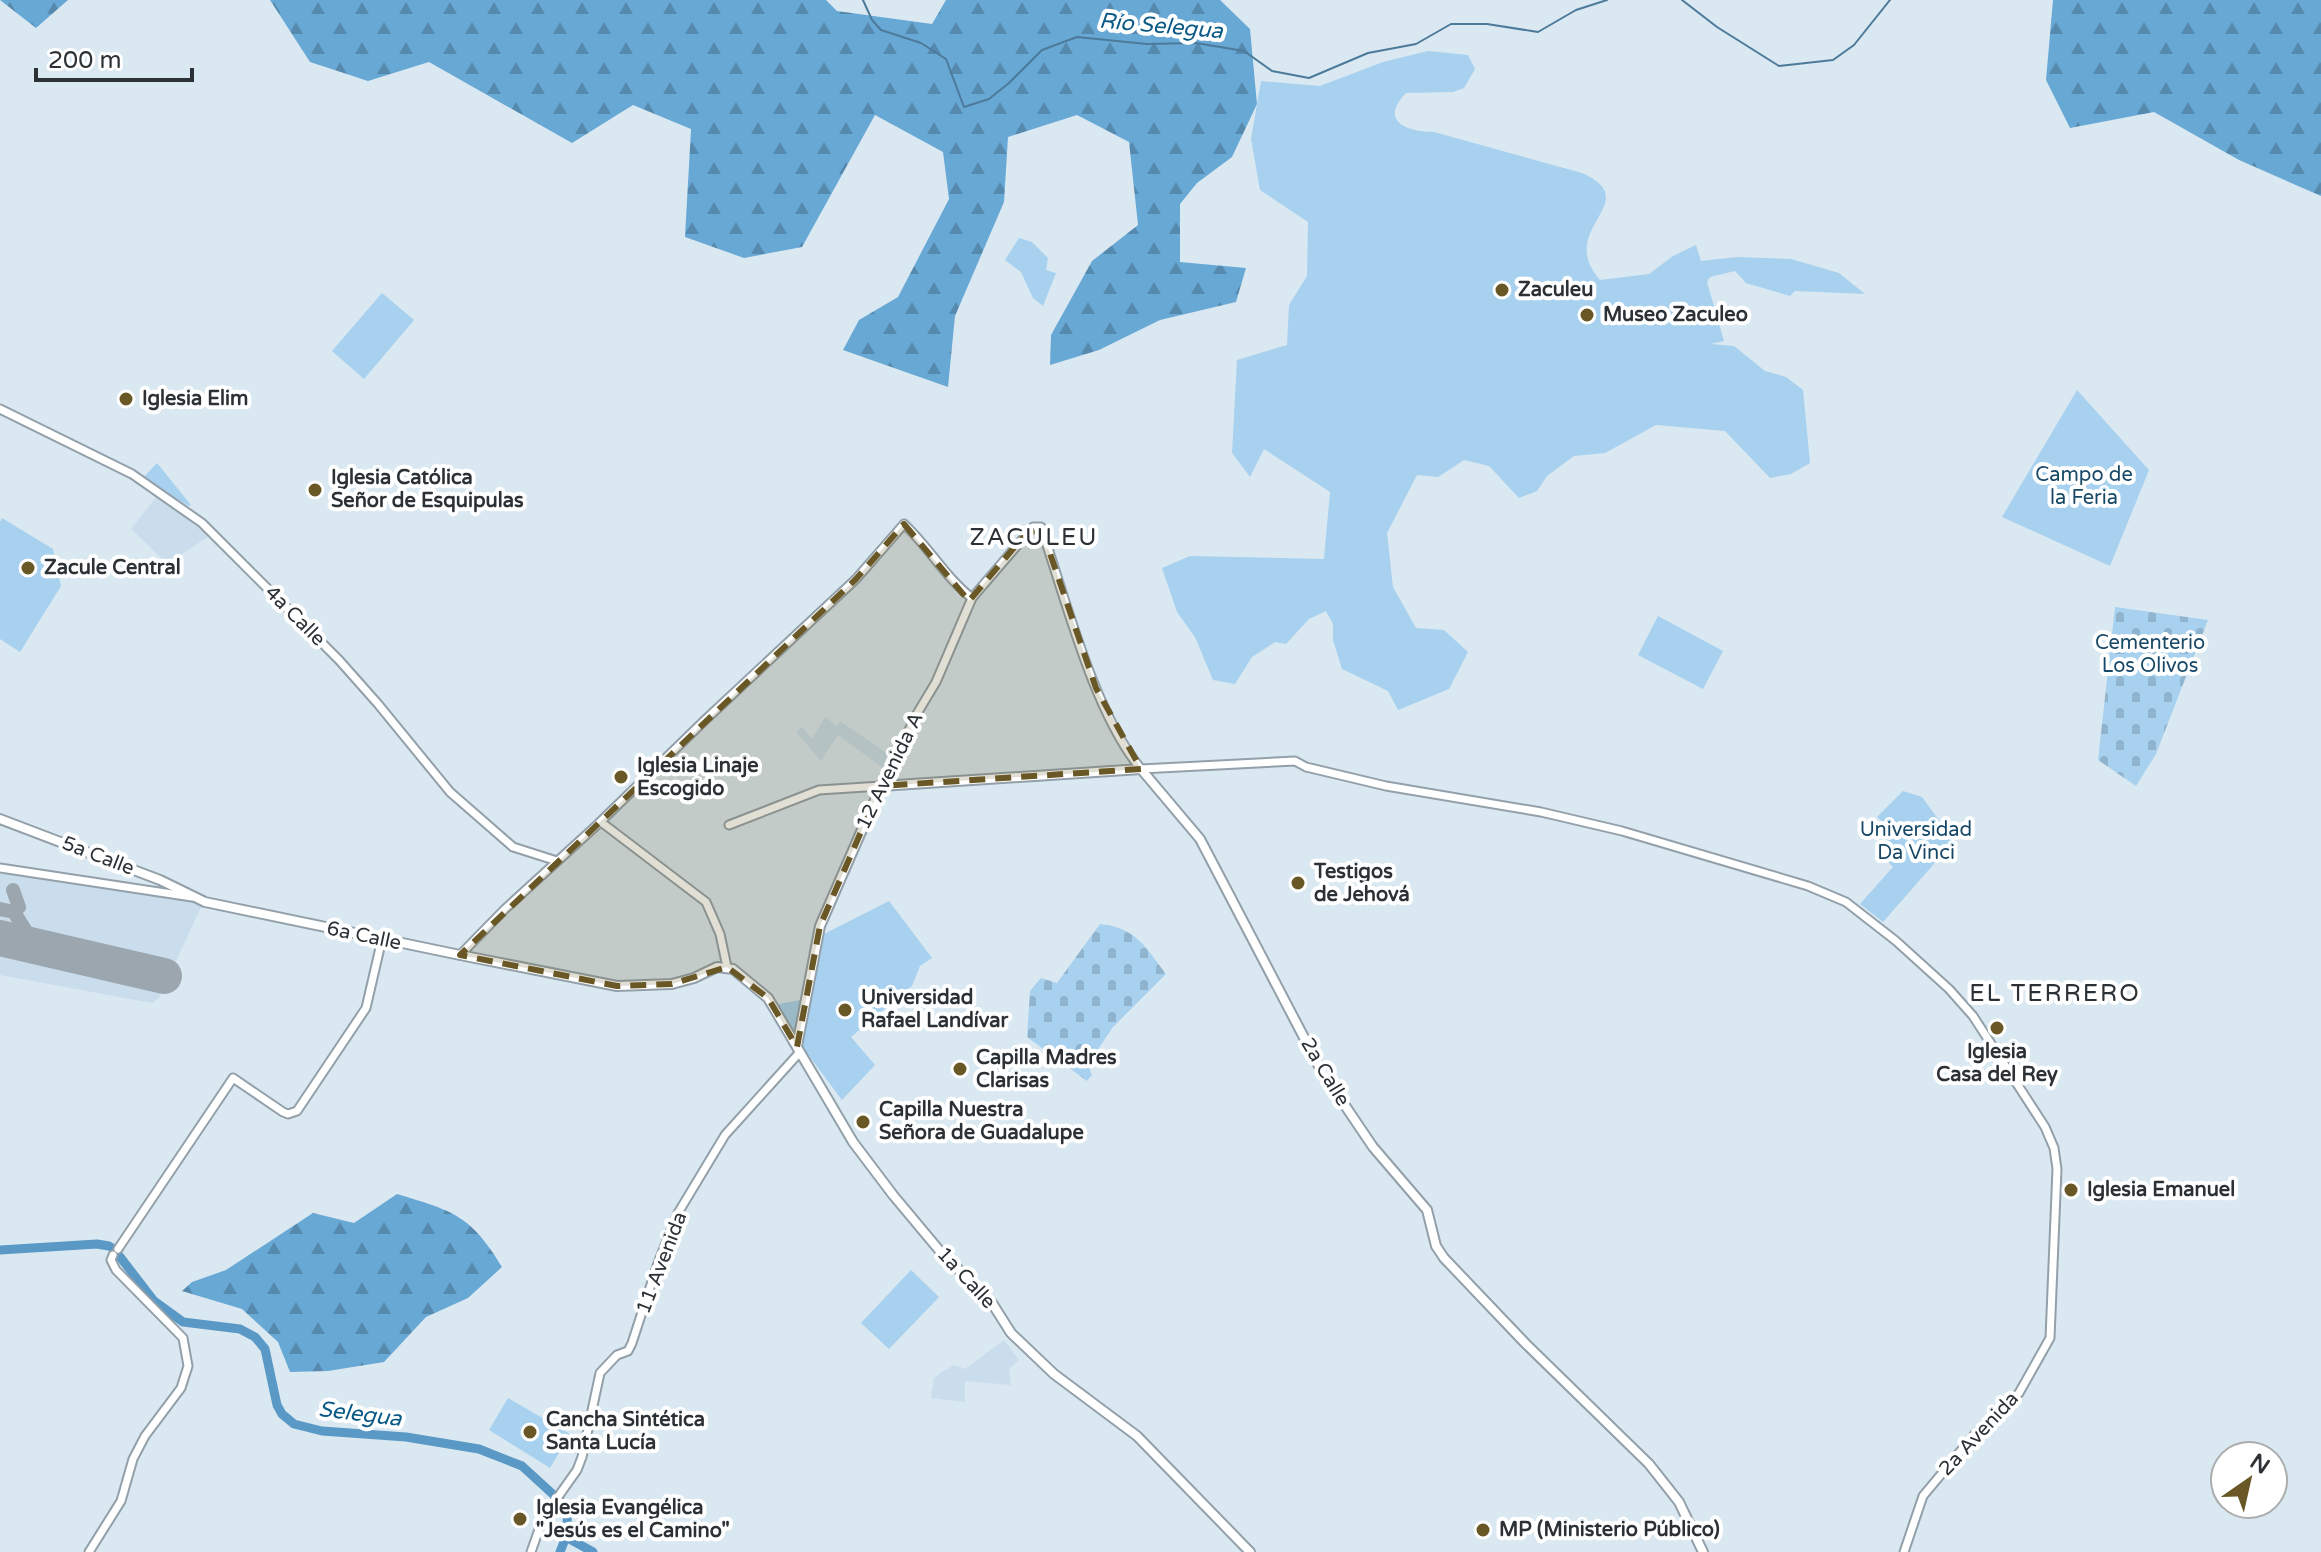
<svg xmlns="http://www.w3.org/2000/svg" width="2321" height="1552" viewBox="0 0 2321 1552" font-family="'Varela Round',sans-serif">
  <defs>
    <pattern id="forest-firs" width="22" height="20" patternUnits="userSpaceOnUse" patternTransform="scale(2)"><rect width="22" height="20" fill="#68a8d5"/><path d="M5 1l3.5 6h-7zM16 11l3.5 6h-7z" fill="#5689ae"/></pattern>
    <pattern id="cemetery-stones" width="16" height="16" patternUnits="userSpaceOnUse" patternTransform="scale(2)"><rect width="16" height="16" fill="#a7d1ef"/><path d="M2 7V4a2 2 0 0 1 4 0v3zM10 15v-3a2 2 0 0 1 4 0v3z" fill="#90b4ce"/></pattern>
  </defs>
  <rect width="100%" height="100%" fill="#dae8f2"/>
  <g fill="#c9ddec">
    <path d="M 157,496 L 209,536 L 168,564 L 131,529 Z"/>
    <path d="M 825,717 L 837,726 L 840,721 L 891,756 L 884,769 L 838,735 L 821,761 L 796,732 L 802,727 L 812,739 Z"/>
    <path d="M 0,873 L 196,903 L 201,907 L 159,998 L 152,1003 L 0,975 Z"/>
    <path d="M 1004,1340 L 1019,1360 L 1009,1369 L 1011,1385 L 965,1381 L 965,1402 L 931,1398 L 934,1379 L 940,1373 L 954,1365 L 965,1369 Z"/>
  </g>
  <g fill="url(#forest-firs)">
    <path d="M 0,0 L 68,0 L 36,28 Z"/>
    <path d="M 270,0 L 826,0 L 837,11 L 932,24 L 946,0 L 1220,0 L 1250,29 L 1257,104 L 1232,157 L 1197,183 L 1180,204 L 1180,262 L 1246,268 L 1236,302 L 1160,320 L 1099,350 L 1050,365 L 1051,335 L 1092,261 L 1138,225 L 1129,142 L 1077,115 L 1008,137 L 1004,202 L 955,316 L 948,387 L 843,350 L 859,320 L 898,297 L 949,199 L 943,152 L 875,115 L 802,247 L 744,258 L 685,237 L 691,129 L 633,105 L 572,143 L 429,62 L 368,81 L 310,62 Z"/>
    <path d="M 2053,0 L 2321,0 L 2321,196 L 2239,160 L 2154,112 L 2070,128 L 2046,80 Z"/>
    <path d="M 397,1194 C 453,1211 471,1215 502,1267 L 468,1298 L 426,1317 L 384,1362 L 328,1371 L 290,1372 L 278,1342 L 242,1309 L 182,1291 L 192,1282 L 226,1270 L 313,1213 L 354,1223 Z"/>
  </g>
  <g fill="url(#cemetery-stones)">
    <path d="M 2115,607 L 2208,620 L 2156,754 L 2136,786 L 2098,760 Z"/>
    <path d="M 1100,924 C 1137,928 1145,947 1166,974 L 1113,1027 L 1088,1064 L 1092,1075 L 1087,1081 L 1027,1037 L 1030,991 L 1041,978 L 1057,983 Z"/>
  </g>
  <g fill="#a7d1ef">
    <path d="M 1428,51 L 1468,55 L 1475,69 L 1464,88 L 1453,92 L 1406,93 C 1378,122 1408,132 1434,132 L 1582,173 C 1647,202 1554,228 1600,280 L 1649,274 L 1673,256 L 1696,245 L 1701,261 L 1737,257 L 1791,259 L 1839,273 L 1865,294 L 1795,291 L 1790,296 L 1746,283 L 1735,271 L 1710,277 L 1707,282 L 1724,341 L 1711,344 L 1734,346 L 1765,371 L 1786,377 L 1803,390 L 1810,463 L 1791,474 L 1770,478 L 1725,431 L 1656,425 L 1605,453 L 1574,456 L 1547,476 L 1537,491 L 1519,498 L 1489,466 L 1464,460 L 1438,477 L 1417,475 L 1387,533 L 1393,587 L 1416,628 L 1444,630 L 1468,652 L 1449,689 L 1398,710 L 1388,691 L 1342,669 L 1333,640 L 1333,624 L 1326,611 L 1309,619 L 1286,644 L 1275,642 L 1252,657 L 1235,684 L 1213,680 L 1195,637 L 1177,612 L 1162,568 L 1190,556 L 1324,559 L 1330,492 L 1264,449 L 1250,477 L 1232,453 L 1237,360 L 1287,345 L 1289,305 L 1307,276 L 1308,222 L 1260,190 L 1251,139 L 1261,81 L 1320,86 L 1383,62 Z"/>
    <path d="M 1019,238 L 1032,242 L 1048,258 L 1046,270 L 1056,273 L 1043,306 L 1033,298 L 1021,272 L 1005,260 Z"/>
    <path d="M 382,293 L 414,320 L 364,379 L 332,351 Z"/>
    <path d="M 2077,390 L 2149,470 L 2110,566 L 2002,517 Z"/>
    <path d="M 157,463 L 191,505 L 189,506 L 142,479 Z"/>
    <path d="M 2,518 L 53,549 L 61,586 L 20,652 L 0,639 L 0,522 Z"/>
    <path d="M 1658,616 L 1723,651 L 1703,689 L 1638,655 Z"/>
    <path d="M 1903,791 L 1922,797 L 1954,841 L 1883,922 L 1860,904 L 1893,867 L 1875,847 L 1891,830 L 1877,817 Z"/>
    <path d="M 889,901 L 932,958 L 920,966 L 912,986 L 851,1037 L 875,1065 L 842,1100 L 801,1045 L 820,936 Z"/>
    <path d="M 805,999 L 796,1043 L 774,1005 Z"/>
    <path d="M 911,1270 L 939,1297 L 889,1349 L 861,1323 Z"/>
    <path d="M 508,1398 L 570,1434 L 550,1468 L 489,1430 Z"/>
  </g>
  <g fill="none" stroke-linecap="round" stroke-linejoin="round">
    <g stroke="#4c7a9a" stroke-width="2">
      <path d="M 863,0 L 872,20 L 881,30 L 921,43 L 946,59 L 964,107 L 989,99 L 1009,83 L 1042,50 L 1077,37 L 1147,44 L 1196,43 L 1244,51 L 1272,71 L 1309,78 L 1368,53 L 1416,44 L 1451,24 L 1487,24 L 1538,32 L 1576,10 L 1607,0"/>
      <path d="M 1682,0 L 1717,27 L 1779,66 L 1833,60 L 1854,45 L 1890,0"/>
    </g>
    <g stroke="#5a99c5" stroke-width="9">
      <path d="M 0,1250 L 97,1244 L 109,1246 L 114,1249 L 154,1301 L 183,1322 L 240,1329 L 255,1337 L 265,1349 L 277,1405 L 282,1414 L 294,1424 L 322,1431 L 406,1437 L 479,1449 L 522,1466 L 568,1508 L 566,1537 L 560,1552"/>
      <path d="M 566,1537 L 593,1552"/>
    </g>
    <g stroke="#9ca6ae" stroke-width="14">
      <path d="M 13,890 L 19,907 L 14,912"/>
      <path d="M 0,909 L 14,912 L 35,946"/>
    </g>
    <path stroke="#9ca6ae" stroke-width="36" d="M 0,938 L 164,976"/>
    <defs>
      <g id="minor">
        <path d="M 0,409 L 132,474 L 202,523 L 339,660 L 378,704 L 450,792 L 513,847 L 557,861"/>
        <path d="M 601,822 L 706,902 L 720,934 L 727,967"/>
        <path d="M 729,825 L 819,790 L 881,786 L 918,712 L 936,682 L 972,598 L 1033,527 L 1041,527 C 1065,597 1094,713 1141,769 L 1295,761 L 1306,767 L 1386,786 L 1541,812 L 1622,831 L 1808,886 L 1846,902 L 1896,941 L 1949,989 L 1973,1016 L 2045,1127 L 2054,1148 L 2057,1169 L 2050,1338 L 2019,1393 L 1974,1435 L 1923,1496 L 1904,1552"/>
        <path d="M 0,868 L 192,897"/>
        <path d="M 460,955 L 505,909 L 597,825 L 705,720 L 856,579 L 904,524 C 929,547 945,577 972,598"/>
        <path d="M 118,1249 L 233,1078 L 283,1112 L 288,1114 L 297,1111 L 366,1008 L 382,939"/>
        <path d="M 89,1552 L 121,1501 L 133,1459 L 145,1436 L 181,1388 L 188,1366 L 183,1338 L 116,1270 L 111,1260 L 113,1255"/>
        <path d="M 531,1552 L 543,1518 L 577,1470 L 582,1457 L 600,1373 L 617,1355 L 628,1351 L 632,1343 L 658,1263 L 678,1213 L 725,1135 L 800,1052"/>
      </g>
      <g id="major">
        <path d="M 0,819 L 160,880 L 205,902 L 460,955 L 617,986 L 672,984 L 694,978 L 717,967 L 733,969 L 768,998 L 853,1142 L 893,1195 L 939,1250 L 992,1303 L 1011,1333 L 1054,1374 L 1137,1436 L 1250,1552"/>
        <path d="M 797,1046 L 820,926 L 881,786 L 1141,769 L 1200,839 L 1321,1070 L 1373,1147 L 1427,1210 L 1436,1246 L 1444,1258 L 1525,1343 L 1649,1464 L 1679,1502 L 1703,1552"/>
      </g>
    </defs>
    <use href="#minor" stroke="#93a0a9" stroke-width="11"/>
    <use href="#major" stroke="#93a0a9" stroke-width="12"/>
    <use href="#minor" stroke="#fff" stroke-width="7"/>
    <use href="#major" stroke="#fff" stroke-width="8"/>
  </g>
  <path fill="#695826" fill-opacity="0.2" stroke="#695826" stroke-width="6" stroke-dasharray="16 10" stroke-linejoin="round" d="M 904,524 L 969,601 L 1023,537 L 1041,527 L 1096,688 L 1141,769 L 881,786 L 820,926 L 797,1047 L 768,998 L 727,967 L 672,984 L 617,986 L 460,955 L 856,579 Z"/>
  <g fill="#695826" stroke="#fff" stroke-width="3">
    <circle cx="1502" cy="290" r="8"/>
    <circle cx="1587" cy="315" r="8"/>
    <circle cx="126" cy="399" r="8"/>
    <circle cx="315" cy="490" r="8"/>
    <circle cx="28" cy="568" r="8"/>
    <circle cx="621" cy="777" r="8"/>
    <circle cx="1298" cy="883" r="8"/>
    <circle cx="845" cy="1010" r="8"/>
    <circle cx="1997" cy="1028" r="8"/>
    <circle cx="960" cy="1069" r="8"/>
    <circle cx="863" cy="1122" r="8"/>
    <circle cx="2071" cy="1190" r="8"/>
    <circle cx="530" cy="1432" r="8"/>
    <circle cx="520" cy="1519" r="8"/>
    <circle cx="1483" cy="1530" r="8"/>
  </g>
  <g text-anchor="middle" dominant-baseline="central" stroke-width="8" stroke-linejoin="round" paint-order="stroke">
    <g font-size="20" font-weight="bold" fill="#2c3135" stroke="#fff" text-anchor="start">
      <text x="1518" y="290">Zaculeu</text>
      <text x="1603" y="315">Museo Zaculeo</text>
      <text x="142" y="399">Iglesia Elim</text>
      <text x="331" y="478">Iglesia Católica<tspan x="331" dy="23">Señor de Esquipulas</tspan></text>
      <text x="44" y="568">Zacule Central</text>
      <text x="637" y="766">Iglesia Linaje<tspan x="637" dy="23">Escogido</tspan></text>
      <text x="1314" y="872">Testigos<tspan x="1314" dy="23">de Jehová</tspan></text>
      <text x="861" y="998">Universidad<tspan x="861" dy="23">Rafael Landívar</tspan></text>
      <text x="1997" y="1052" text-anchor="middle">Iglesia<tspan x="1997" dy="23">Casa del Rey</tspan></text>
      <text x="976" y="1058">Capilla Madres<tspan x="976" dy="23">Clarisas</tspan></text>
      <text x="879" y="1110">Capilla Nuestra<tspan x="879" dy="23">Señora de Guadalupe</tspan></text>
      <text x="2087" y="1190">Iglesia Emanuel</text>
      <text x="546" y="1420">Cancha Sintética<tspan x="546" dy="23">Santa Lucía</tspan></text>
      <text x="536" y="1508">Iglesia Evangélica<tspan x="536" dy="23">"Jesús es el Camino"</tspan></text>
      <text x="1499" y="1530">MP (Ministerio Público)</text>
    </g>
    <g font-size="20" fill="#174867" stroke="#fff">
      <text x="2084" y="475">Campo de<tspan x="2084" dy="23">la Feria</tspan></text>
      <text x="2150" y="643">Cementerio<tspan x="2150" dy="23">Los Olivos</tspan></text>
      <text x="1916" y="830">Universidad<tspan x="1916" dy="23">Da Vinci</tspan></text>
    </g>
    <g font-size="20" fill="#2c3135" stroke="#fff">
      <text transform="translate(295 616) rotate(45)">4a Calle</text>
      <text transform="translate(890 771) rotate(-64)">12 Avenida A</text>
      <text transform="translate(98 856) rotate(21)">5a Calle</text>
      <text transform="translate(364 936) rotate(12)">6a Calle</text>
      <text transform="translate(1325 1072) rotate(59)">2a Calle</text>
      <text transform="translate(662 1263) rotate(-69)">11 Avenida</text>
      <text transform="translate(966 1278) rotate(47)">1a Calle</text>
      <text transform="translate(1979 1434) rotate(-47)">2a Avenida</text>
    </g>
    <g font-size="22" font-style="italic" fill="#095984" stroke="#fff">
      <text transform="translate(1161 26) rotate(5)">Río Selegua</text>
      <text transform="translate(360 1414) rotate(7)">Selegua</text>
    </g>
    <g font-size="24" letter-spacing="2" fill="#2c3135" stroke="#fff">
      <text x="1034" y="537">ZACULEU</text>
      <text x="2055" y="993">EL TERRERO</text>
    </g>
  </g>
  <g transform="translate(2249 1480) rotate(34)"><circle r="38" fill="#ffffff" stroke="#abadae" stroke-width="2"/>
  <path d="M0-6L14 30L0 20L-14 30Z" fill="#695826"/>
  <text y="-12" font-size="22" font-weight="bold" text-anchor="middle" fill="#2c3135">N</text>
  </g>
  <path d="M36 68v12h156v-12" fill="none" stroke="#2c3135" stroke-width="4"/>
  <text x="48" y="68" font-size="24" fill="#2c3135" stroke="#ffffff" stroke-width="6" paint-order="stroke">200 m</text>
</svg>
